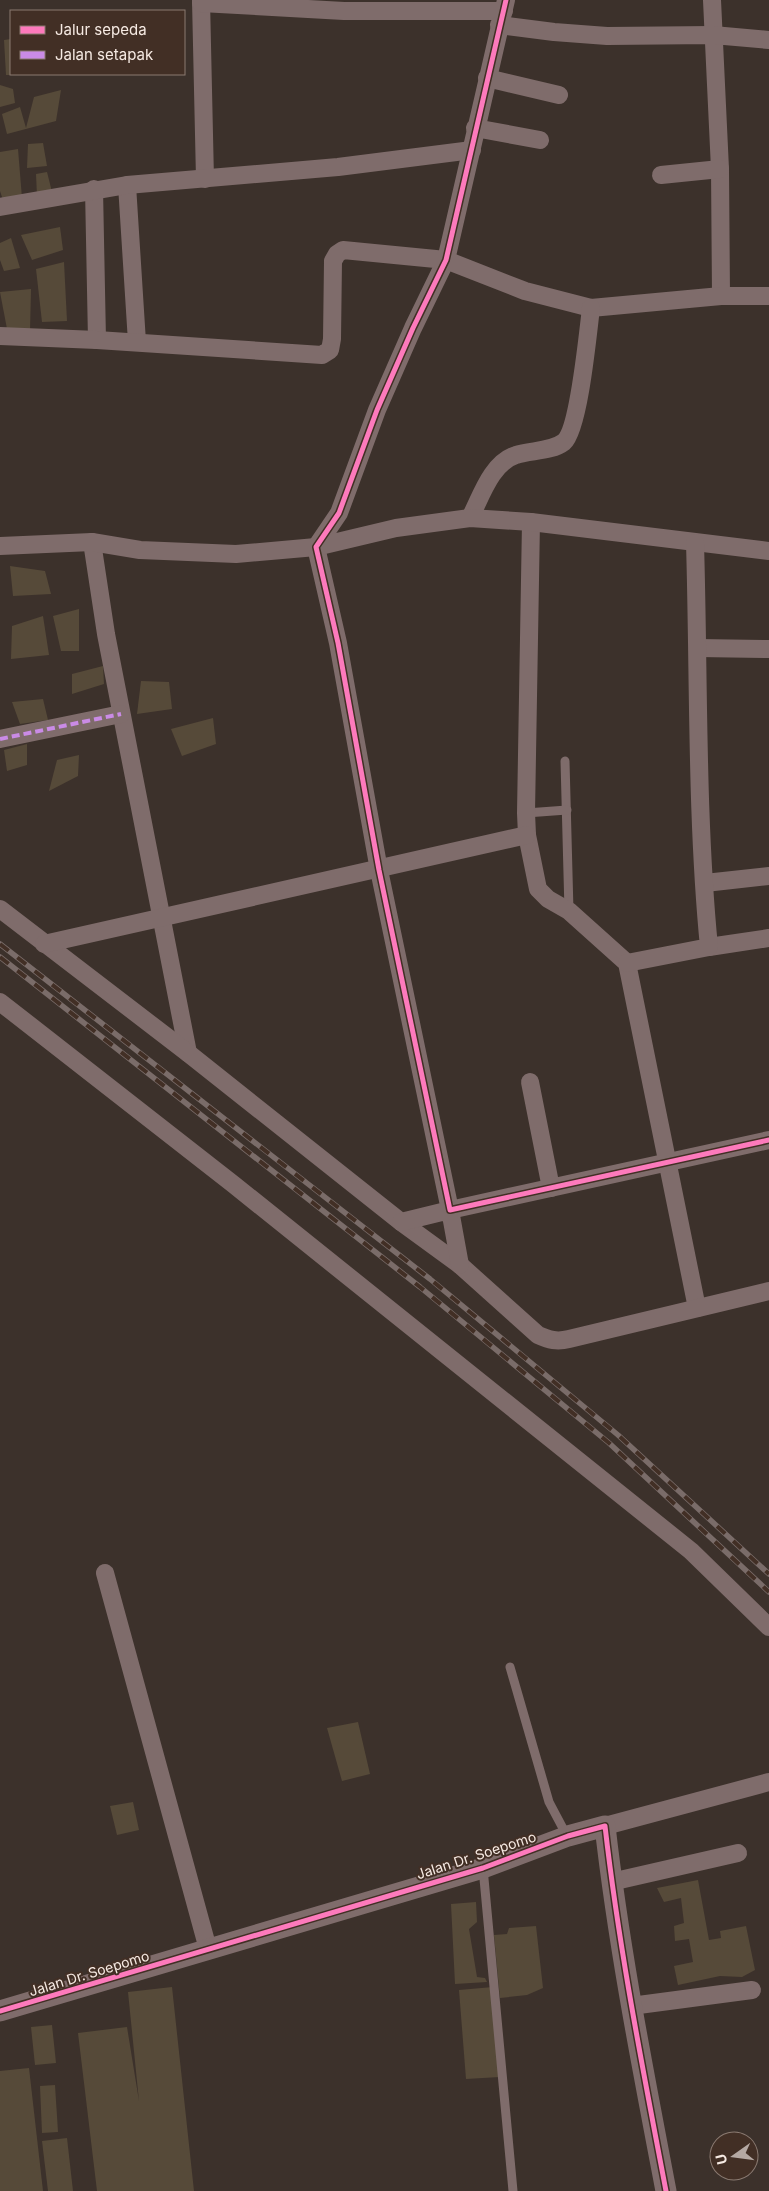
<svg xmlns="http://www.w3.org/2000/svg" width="769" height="2191" viewBox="0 0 769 2191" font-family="Inter,sans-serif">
  <rect width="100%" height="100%" fill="#3c312b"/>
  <g fill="#564a39">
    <path d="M 11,39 L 11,75 L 6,75 L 4,40 Z"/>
    <path d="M 0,85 L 13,89 L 15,103 L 0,107 Z"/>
    <path d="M 61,90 L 56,121 L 7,134 L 2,114 L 20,107 L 26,128 L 34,97 Z"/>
    <path d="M 43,143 L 47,166 L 27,168 L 28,144 Z"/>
    <path d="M 18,149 L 22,198 L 3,200 L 0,191 L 0,152 Z"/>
    <path d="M 47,172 L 52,192 L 37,196 L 36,174 Z"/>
    <path d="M 60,227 L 63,250 L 32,260 L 21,235 Z"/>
    <path d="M 11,238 L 20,268 L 4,271 L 0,260 L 0,243 Z"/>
    <path d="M 64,262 L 67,321 L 42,322 L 36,269 Z"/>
    <path d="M 31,289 L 30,331 L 7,329 L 0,292 Z"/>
    <path d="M 10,566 L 45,571 L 51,594 L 13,596 Z"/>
    <path d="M 79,609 L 79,651 L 61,651 L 53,616 Z"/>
    <path d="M 43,616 L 49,655 L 11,659 L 12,626 Z"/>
    <path d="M 103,666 L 104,684 L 72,694 L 72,674 Z"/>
    <path d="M 141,681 L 169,682 L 172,709 L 137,714 Z"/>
    <path d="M 43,699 L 48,720 L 20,724 L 12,702 Z"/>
    <path d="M 213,718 L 216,744 L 182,756 L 171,729 Z"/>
    <path d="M 27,744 L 27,765 L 7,771 L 4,750 Z"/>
    <path d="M 79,755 L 78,776 L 49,791 L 57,760 Z"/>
    <path d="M 358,1722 L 370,1774 L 342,1781 L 327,1728 Z"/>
    <path d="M 133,1802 L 139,1830 L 117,1835 L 110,1806 Z"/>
    <path d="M 698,1880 L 709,1940 L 721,1938 L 720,1931 L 746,1926 L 755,1970 L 742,1977 L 720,1976 L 678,1985 L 674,1966 L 693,1962 L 689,1939 L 675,1941 L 674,1926 L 684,1923 L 681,1898 L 664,1902 L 657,1888 Z"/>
    <path d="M 476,1902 L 477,1922 L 469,1929 L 477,1977 L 485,1978 L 487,1982 L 455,1984 L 451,1904 Z"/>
    <path d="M 536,1926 L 543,1988 L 527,1995 L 500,1998 L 494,1935 L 507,1934 L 509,1928 Z"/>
    <path d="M 172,1987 L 194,2191 L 97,2191 L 78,2033 L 127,2027 L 139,2101 L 128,1992 Z"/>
    <path d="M 493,1987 L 500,2077 L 466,2079 L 459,1990 Z"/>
    <path d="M 52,2025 L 56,2063 L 35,2065 L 31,2027 Z"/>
    <path d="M 29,2068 L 43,2191 L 0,2191 L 0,2071 Z"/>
    <path d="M 55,2085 L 58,2132 L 42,2133 L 40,2086 Z"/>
    <path d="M 67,2138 L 73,2191 L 48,2191 L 42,2141 Z"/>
  </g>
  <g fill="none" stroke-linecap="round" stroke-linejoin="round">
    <g stroke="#7f6c6b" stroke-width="9">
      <path d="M 565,761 L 569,911"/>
      <path d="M 526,813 L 567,810"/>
      <path d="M 510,1667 L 549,1802 L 567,1836"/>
      <path d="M 483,1868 L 513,2191"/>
    </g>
    <g stroke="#7f6c6b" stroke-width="18">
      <path d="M 201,0 L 205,179"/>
      <path d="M 506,0 L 446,260 L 413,328 L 377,410 L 339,513 L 316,547 L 338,643 L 379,870 L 450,1210 L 769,1140"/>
      <path d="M 712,0 L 720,169 L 721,296"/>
      <path d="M 201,3 L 344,11 L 504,11"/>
      <path d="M 499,25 L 554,32 L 607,36 L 713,35 L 769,40"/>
      <path d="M 487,78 L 559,95"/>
      <path d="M 475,128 L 540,140"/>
      <path d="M 661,175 L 720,169"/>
      <path d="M 127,185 L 137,342"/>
      <path d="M 94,189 L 97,340"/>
      <path d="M 0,207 L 127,185 L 338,167 L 472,150"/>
      <path d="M 0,336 L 97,340 L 322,355 L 330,350 L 332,339 L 333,261 L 337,254 L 343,250 L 446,260 L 525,291 L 591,308 L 721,296 L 769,296"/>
      <path d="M 470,518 C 481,497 491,463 516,455 C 530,450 551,452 564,442 C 579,429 588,332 591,308"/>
      <path d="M 531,522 L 526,813 L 527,835 L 538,889 L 548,899 L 569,911 L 627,963 L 697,1308"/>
      <path d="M 92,542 L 106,634 L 188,1053"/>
      <path d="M 0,546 L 92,542 L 140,550 L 236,554 L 316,547 L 396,528 L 470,518 L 531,522 L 769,551"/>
      <path d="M 698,648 L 769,649"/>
      <path d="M 0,739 L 121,714"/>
      <path d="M 705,883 L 769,876"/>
      <path d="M 0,909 L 188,1053 L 401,1222 L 460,1265 L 538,1335 C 549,1340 557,1342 569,1339 L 769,1291"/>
      <path d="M 44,944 L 527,835"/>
      <path d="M 709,947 L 769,938"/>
      <path d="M 627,963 L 709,947 C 696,813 699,678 695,543"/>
      <path d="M 0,1002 L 233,1184 L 691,1551 L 769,1627"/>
      <path d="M 530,1082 L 551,1188"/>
      <path d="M 401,1222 L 450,1210 L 460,1265"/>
      <path d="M 105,1573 L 208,1949"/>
      <path d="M 605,1826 L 769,1782"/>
      <path d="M 611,1882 L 738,1853"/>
      <path d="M 631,2006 L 752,1990"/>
    </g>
    <path stroke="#7f6c6b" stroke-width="21" d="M 0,2011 L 483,1868 L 568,1836 L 605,1826 C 619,1949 643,2070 666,2191"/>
    <defs>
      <g id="rail">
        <path d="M 0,944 L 430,1279 L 618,1435 L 769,1574"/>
        <path d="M 0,957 L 420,1287 L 609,1443 L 769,1592"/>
      </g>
    </defs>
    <use href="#rail" stroke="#7a6c69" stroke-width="5.5"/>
    <use href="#rail" stroke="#422f25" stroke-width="4" stroke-dasharray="11" stroke-linecap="butt"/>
    <path stroke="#ca8be6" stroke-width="4" stroke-dasharray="8 4" stroke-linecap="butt" d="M 0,739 L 121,714"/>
    <defs>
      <g id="cycleway">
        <path d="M 506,0 L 446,260 L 413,328 L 377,410 L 339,513 L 316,547 L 338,643 L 379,870 L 450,1210 L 769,1140"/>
        <path d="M 0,2011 L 483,1868 L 568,1836 L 605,1826 C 619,1949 643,2070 666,2191"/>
      </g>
    </defs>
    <use href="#cycleway" stroke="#422f25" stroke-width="8"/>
    <use href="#cycleway" stroke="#fd7abc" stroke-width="5"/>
  </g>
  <g text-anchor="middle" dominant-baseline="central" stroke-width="4" stroke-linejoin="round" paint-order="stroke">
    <g font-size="14" fill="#f6eae3" stroke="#422f25">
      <text transform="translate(476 1855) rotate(-18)">Jalan Dr. Soepomo</text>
      <text transform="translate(89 1973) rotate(-17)">Jalan Dr. Soepomo</text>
    </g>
  </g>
  <rect x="10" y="10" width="175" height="65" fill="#422f25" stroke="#8a7a71"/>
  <rect x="20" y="26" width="25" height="8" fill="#fd7abc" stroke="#8a7a71"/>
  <text x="55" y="35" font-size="15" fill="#f6eae3">Jalur sepeda</text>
  <rect x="20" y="51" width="25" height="8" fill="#ca8be6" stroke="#8a7a71"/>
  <text x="55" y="60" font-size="15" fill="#f6eae3">Jalan setapak</text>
  <g transform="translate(734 2156) rotate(256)"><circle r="24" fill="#422f25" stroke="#8a7a71"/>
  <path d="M0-4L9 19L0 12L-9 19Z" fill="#b5a9a3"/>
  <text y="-8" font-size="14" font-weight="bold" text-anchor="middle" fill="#f6eae3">U</text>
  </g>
</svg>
